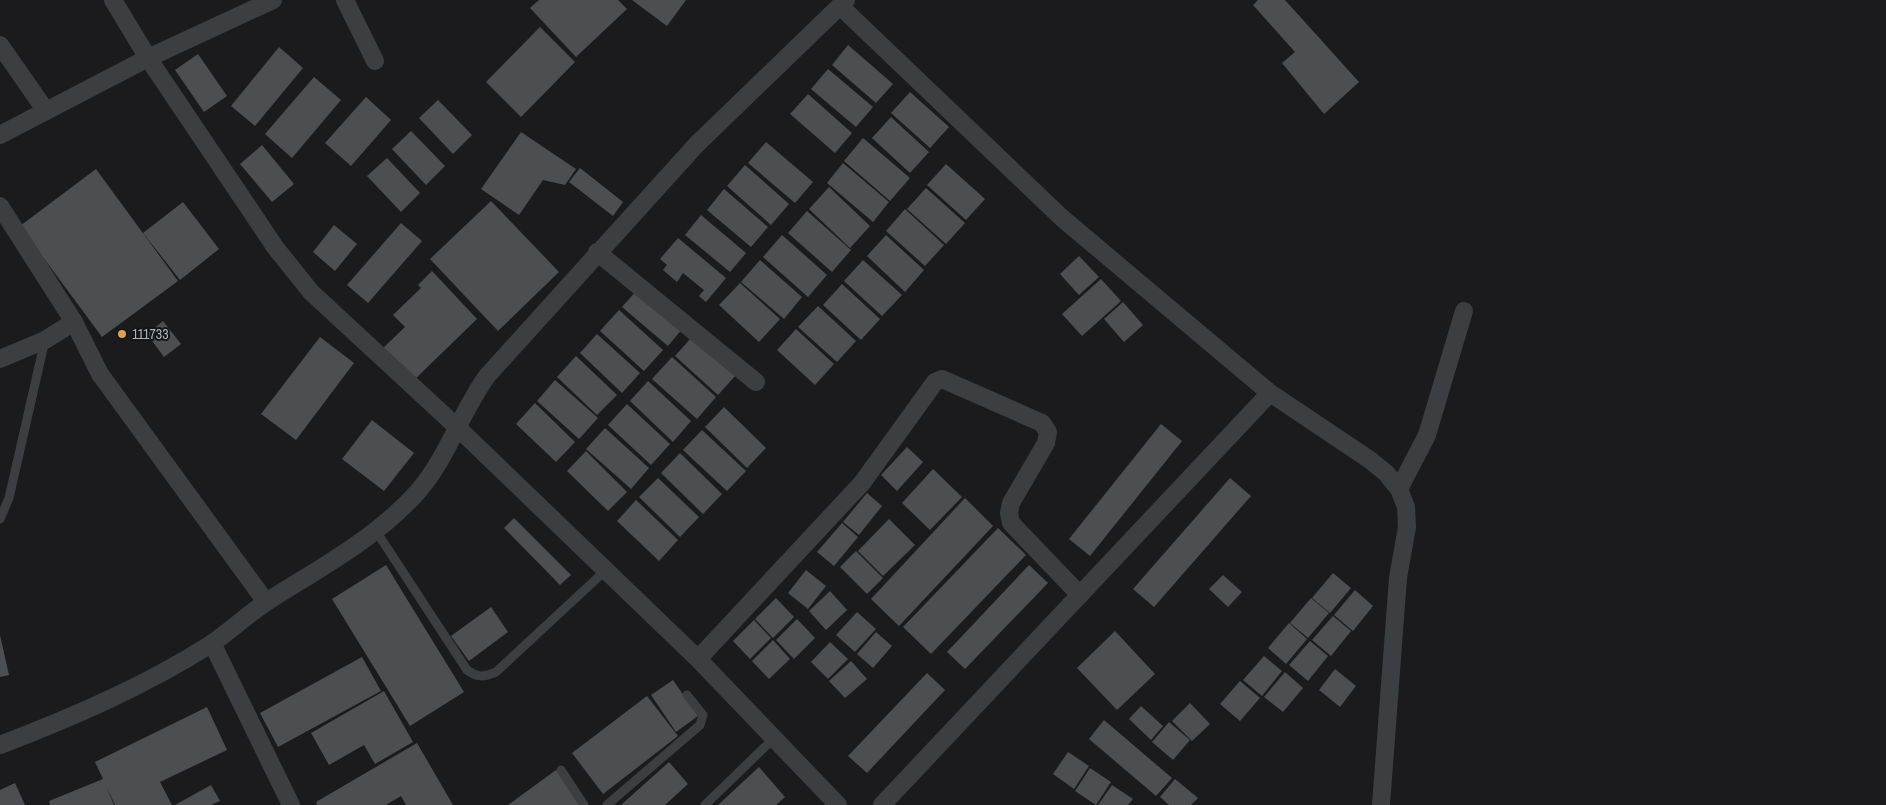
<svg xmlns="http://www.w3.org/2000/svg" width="1886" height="805" viewBox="0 0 1886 805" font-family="'Archivo Narrow',sans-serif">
  <rect width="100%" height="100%" fill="#1b1b1d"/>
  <g fill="#4d4e52">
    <path d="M 539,0 L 618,0 L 627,9 L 576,57 L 530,8 Z"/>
    <path d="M 632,0 L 686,0 L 667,26 Z"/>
    <path d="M 1258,0 L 1285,0 L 1359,82 L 1324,114 L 1282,63 L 1295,52 L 1253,5 Z"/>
    <path d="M 540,27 L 575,62 L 521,117 L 486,82 Z"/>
    <path d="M 848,45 L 893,84 L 876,103 L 832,65 Z"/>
    <path d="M 279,47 L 303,68 L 255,126 L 231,106 Z"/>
    <path d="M 198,54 L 227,96 L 204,112 L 175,70 Z"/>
    <path d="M 828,69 L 873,107 L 856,127 L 811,89 Z"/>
    <path d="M 314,77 L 341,100 L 292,158 L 265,134 Z"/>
    <path d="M 910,92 L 949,127 L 930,148 L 891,113 Z"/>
    <path d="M 808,94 L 852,133 L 835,153 L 790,114 Z"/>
    <path d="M 366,97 L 391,120 L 351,166 L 325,143 Z"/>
    <path d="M 438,100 L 472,135 L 453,154 L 419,118 Z"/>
    <path d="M 891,117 L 929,152 L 910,173 L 872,138 Z"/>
    <path d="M 411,131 L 445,166 L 426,185 L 392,149 Z"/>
    <path d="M 521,132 L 576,169 L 565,185 L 543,180 L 519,215 L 481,189 Z"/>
    <path d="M 863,138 L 910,178 L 890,201 L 844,161 Z"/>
    <path d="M 766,142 L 813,182 L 795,203 L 748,163 Z"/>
    <path d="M 262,145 L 294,184 L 272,202 L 240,164 Z"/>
    <path d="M 387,158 L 420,193 L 401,212 L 367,176 Z"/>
    <path d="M 843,163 L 889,202 L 873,222 L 827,183 Z"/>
    <path d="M 946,164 L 985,199 L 966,220 L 927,185 Z"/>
    <path d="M 745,165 L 789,204 L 771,225 L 727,186 Z"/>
    <path d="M 580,168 L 623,202 L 613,216 L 569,182 Z"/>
    <path d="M 96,169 L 178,281 L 102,337 L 20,226 Z"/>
    <path d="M 829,187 L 870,226 L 850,248 L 809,209 Z"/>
    <path d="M 926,188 L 965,223 L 946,244 L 907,209 Z"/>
    <path d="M 724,189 L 768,227 L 751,247 L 707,210 Z"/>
    <path d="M 491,201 L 559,272 L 498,331 L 430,259 Z"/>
    <path d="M 183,202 L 219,249 L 180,280 L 143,233 Z"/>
    <path d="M 905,209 L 944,245 L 925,266 L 886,231 Z"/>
    <path d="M 807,211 L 851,250 L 832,272 L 788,233 Z"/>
    <path d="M 701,215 L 746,253 L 730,272 L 685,235 Z"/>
    <path d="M 401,223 L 422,241 L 368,303 L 347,285 Z"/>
    <path d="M 334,225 L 357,244 L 335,271 L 313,252 Z"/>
    <path d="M 782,235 L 827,275 L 808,297 L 763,257 Z"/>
    <path d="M 886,235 L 924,270 L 905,292 L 867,256 Z"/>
    <path d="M 678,238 L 726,278 L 706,302 L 699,296 L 704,290 L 683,273 L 677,282 L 663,270 L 667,265 L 660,259 Z"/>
    <path d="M 1079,256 L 1099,277 L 1079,295 L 1060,274 Z"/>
    <path d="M 760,260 L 802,297 L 784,319 L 741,282 Z"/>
    <path d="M 863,260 L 902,295 L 882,316 L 844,281 Z"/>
    <path d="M 432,271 L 477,319 L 413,381 L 383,348 L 405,327 L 393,315 L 421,288 L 418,285 Z"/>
    <path d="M 1101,279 L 1121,301 L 1082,336 L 1062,314 Z"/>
    <path d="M 740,283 L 780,319 L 759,342 L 719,305 Z"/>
    <path d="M 842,284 L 880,319 L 861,340 L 823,305 Z"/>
    <path d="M 638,289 L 683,328 L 668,346 L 622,307 Z"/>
    <path d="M 1123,302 L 1143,325 L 1124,342 L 1104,319 Z"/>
    <path d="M 818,306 L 856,341 L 837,362 L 798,327 Z"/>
    <path d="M 619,310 L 663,350 L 644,371 L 600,331 Z"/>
    <path d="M 163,321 L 181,344 L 164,357 L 147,334 Z"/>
    <path d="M 796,329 L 834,364 L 815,385 L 777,350 Z"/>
    <path d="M 597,334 L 640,373 L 622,393 L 580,353 Z"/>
    <path d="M 320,337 L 354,363 L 296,440 L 261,414 Z"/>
    <path d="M 692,337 L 736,375 L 718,395 L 675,356 Z"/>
    <path d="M 576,356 L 617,395 L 597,415 L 557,377 Z"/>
    <path d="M 672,357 L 716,397 L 697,419 L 652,379 Z"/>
    <path d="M 555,380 L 598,418 L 579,439 L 537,401 Z"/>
    <path d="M 648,381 L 691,421 L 673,442 L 630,401 Z"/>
    <path d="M 535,403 L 575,442 L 556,462 L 516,424 Z"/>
    <path d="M 627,404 L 670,444 L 651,465 L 608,425 Z"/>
    <path d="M 724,407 L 766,448 L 747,468 L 705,427 Z"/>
    <path d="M 372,420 L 414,453 L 384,491 L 342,459 Z"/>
    <path d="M 1161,424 L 1182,441 L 1090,556 L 1069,539 Z"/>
    <path d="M 605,428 L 649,468 L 631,489 L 586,449 Z"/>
    <path d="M 702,430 L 746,471 L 727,491 L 683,450 Z"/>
    <path d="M 907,447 L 923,462 L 897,491 L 881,475 Z"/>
    <path d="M 586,451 L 627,492 L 608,511 L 567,471 Z"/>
    <path d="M 680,453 L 722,494 L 703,514 L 661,473 Z"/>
    <path d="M 933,469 L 962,497 L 930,530 L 902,503 Z"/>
    <path d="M 658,478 L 699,517 L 680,537 L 639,497 Z"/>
    <path d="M 1230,478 L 1251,496 L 1154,607 L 1133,589 Z"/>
    <path d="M 867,493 L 882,506 L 859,535 L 843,522 Z"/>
    <path d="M 965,498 L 993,526 L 899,626 L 871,599 Z"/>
    <path d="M 636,500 L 678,540 L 659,561 L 617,521 Z"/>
    <path d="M 514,518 L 571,575 L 560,585 L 504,528 Z"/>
    <path d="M 889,519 L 915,545 L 883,576 L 858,551 Z"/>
    <path d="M 842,523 L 858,537 L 834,566 L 817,552 Z"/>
    <path d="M 998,528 L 1026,555 L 931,654 L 903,627 Z"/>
    <path d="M 856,551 L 883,578 L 867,594 L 840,567 Z"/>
    <path d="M 386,565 L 464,692 L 410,726 L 332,599 Z"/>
    <path d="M 1029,565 L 1048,583 L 965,669 L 947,652 Z"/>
    <path d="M 806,570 L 826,586 L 808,609 L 788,593 Z"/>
    <path d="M 1333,573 L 1351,588 L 1330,613 L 1312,598 Z"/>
    <path d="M 1223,575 L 1242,592 L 1228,607 L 1209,589 Z"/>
    <path d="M 1355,590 L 1373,606 L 1353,631 L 1334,615 Z"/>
    <path d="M 830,591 L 847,610 L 826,630 L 809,611 Z"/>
    <path d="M 776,598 L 794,617 L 773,638 L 755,619 Z"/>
    <path d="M 1311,598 L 1329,613 L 1308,638 L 1290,623 Z"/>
    <path d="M 491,607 L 508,632 L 469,661 L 451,636 Z"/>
    <path d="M 857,612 L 876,629 L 855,652 L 836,635 Z"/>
    <path d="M 1333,616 L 1351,631 L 1331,656 L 1312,640 Z"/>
    <path d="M 797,619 L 815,638 L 794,659 L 776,640 Z"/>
    <path d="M 754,620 L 771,638 L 750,659 L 733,641 Z"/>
    <path d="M 1289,623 L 1307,639 L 1286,664 L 1268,648 Z"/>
    <path d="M 1115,631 L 1155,674 L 1117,710 L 1077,668 Z"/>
    <path d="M 876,632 L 892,646 L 873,668 L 857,654 Z"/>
    <path d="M 0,635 L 9,675 L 0,677 Z"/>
    <path d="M 773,640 L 790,659 L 769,679 L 752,661 Z"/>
    <path d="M 1310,641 L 1328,656 L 1308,681 L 1289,665 Z"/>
    <path d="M 830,642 L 848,659 L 828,679 L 811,662 Z"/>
    <path d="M 1264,656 L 1282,671 L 1262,696 L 1243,680 Z"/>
    <path d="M 362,657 L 381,691 L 278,747 L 260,713 Z"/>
    <path d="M 851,661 L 867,679 L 845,698 L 829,681 Z"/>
    <path d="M 1335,669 L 1356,686 L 1340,707 L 1319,690 Z"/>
    <path d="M 1285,672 L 1303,688 L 1283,712 L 1264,697 Z"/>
    <path d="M 927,673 L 945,690 L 867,773 L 848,756 Z"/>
    <path d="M 673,680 L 698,716 L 676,732 L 651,695 Z"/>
    <path d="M 1240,681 L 1260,698 L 1240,721 L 1220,704 Z"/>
    <path d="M 384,691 L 413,742 L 375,764 L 364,745 L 329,765 L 311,733 Z"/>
    <path d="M 647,696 L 678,736 L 603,794 L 572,753 Z"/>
    <path d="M 1190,703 L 1210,724 L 1192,741 L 1172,721 Z"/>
    <path d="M 1141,706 L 1163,726 L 1151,740 L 1129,719 Z"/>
    <path d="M 207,707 L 227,750 L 160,782 L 172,805 L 115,805 L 106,786 L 114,805 L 50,805 L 49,801 L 103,779 L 95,762 Z"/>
    <path d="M 1104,720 L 1172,778 L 1156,796 L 1089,739 Z"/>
    <path d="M 1169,722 L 1190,740 L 1173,760 L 1152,742 Z"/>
    <path d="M 417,743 L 453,805 L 406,805 L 401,796 L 386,805 L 317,805 L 316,802 Z"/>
    <path d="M 1068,752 L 1089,766 L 1074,789 L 1053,774 Z"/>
    <path d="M 669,762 L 688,784 L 665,805 L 621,805 Z"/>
    <path d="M 759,767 L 785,797 L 776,805 L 718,805 Z"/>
    <path d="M 1090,768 L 1111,782 L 1096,805 L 1075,791 Z"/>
    <path d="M 556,770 L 581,805 L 508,805 Z"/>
    <path d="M 1175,779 L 1198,798 L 1191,805 L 1169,805 L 1160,797 Z"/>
    <path d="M 15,783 L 25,805 L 0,805 L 0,790 Z"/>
    <path d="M 211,785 L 220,801 L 211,805 L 175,805 Z"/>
    <path d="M 1112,785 L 1133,799 L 1128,805 L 1098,805 Z"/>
  </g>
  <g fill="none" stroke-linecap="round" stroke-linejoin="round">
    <g stroke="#3c3e41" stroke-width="9">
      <path d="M 0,519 L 9,498 L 45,340"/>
      <path d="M 376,531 L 467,670 C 478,678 484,677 496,672 L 606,570"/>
      <path d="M 561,770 L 584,805"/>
      <path d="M 607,805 L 700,725 L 703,715 L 687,695"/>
      <path d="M 705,805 L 773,739"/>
    </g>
    <g stroke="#3c3e41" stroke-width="18">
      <path d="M 113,0 L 148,58 L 275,247 L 311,292 L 458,428 L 698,659 L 838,805"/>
      <path d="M 345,0 L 375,61"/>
      <path d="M 840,6 L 1062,218 L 1270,393 L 1370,460 L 1386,473 L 1399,489 L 1406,507 L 1407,527 L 1398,578 L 1381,805"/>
      <path d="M 0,45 L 46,111"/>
      <path d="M 0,135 L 148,58 L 273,0"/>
      <path d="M 0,206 L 74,322 L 100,374 L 266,602"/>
      <path d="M 597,252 L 756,382"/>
      <path d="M 0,359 L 45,340 L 74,322"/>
      <path d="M 1399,489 L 1427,435 L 1464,311"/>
      <path d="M 212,643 L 291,805"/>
      <path d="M 698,659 L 862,483 L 935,382 L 942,379 L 1042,423 L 1048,432 L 1046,443 L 1011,503 L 1009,513 L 1011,523 L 1080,595"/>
      <path d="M 0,745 C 73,717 145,686 211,644 C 232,630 250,612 271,599 C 320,568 372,540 412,498 C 446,463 459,415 487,376 L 697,144 L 846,0"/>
      <path d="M 882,805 L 1270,393"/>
    </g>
  </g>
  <circle fill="#dda153" stroke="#161618" stroke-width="2" cx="122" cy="334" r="5"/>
  <g text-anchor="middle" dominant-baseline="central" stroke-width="4" stroke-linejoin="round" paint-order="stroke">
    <g font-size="14" fill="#afb4bb" stroke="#161618" text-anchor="start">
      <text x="132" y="334">111733</text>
    </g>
  </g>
</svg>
